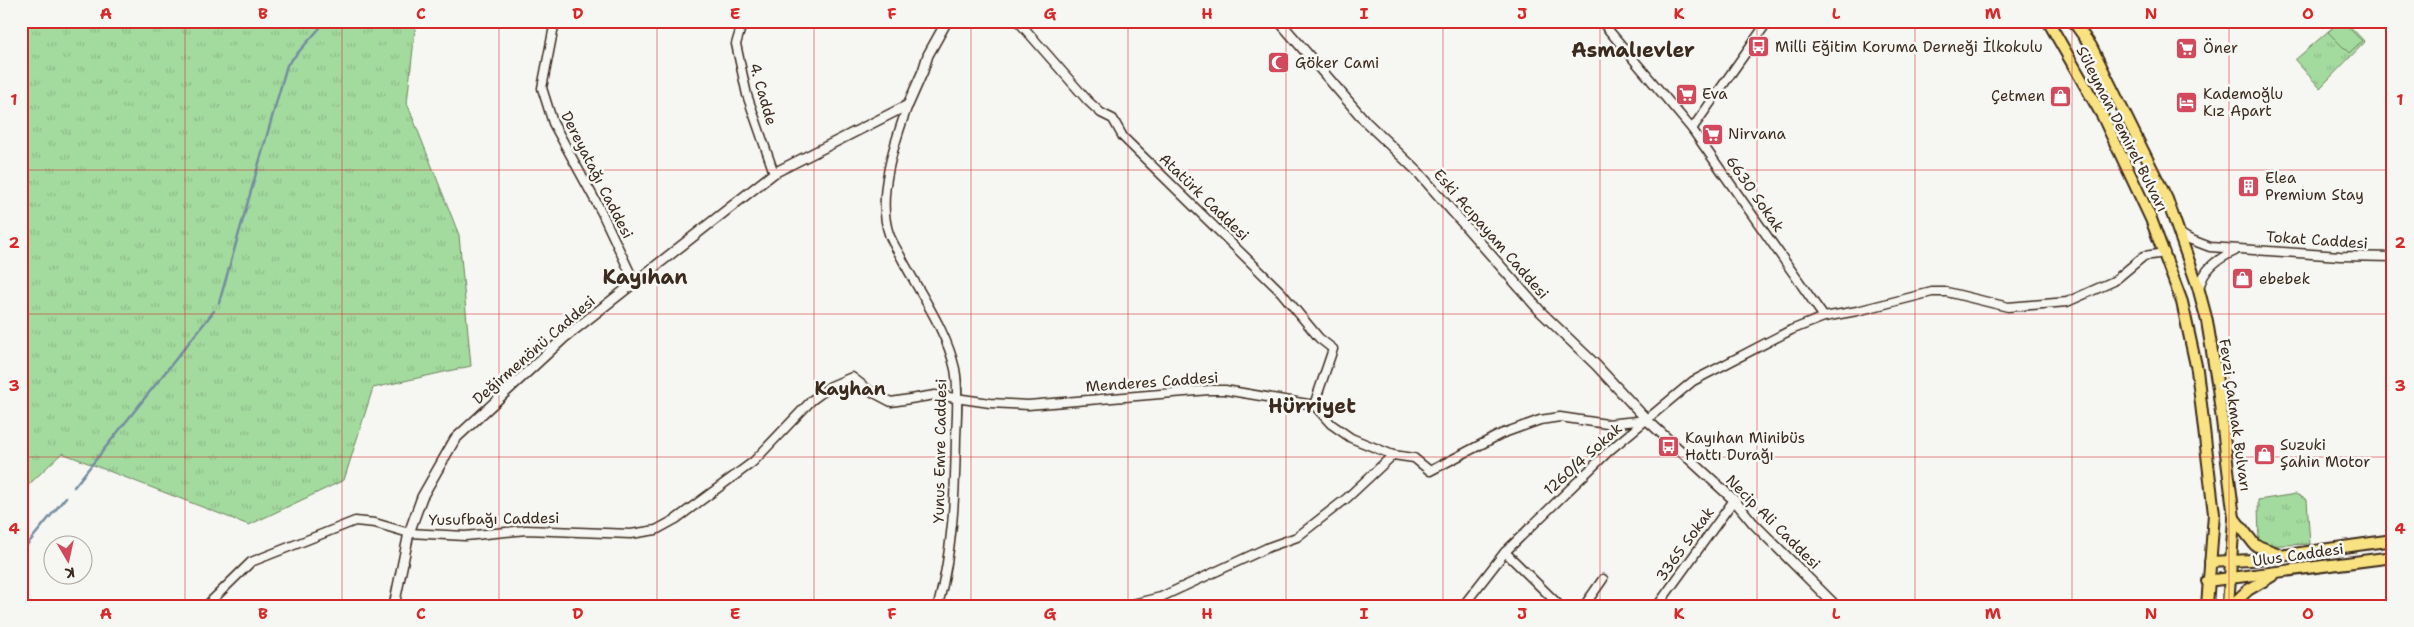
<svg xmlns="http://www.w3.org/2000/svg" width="2414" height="627" viewBox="0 0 2414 627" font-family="'Shantell Sans',sans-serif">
  <defs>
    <pattern id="grass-tufts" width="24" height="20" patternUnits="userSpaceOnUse" patternTransform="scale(1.25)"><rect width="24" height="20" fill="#a3da9e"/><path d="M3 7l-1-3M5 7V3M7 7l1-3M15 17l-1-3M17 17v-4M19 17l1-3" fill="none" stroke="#8dbb88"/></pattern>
  </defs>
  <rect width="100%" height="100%" fill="#f6f6f2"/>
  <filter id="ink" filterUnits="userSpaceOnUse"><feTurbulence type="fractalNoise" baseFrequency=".02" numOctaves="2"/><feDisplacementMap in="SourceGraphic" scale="10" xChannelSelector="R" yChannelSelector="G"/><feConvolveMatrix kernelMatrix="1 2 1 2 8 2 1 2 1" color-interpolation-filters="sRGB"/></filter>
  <g filter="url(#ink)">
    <g fill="url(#grass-tufts)" stroke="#6f825e">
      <path d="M 21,21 L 416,21 L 407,103 L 459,235 L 471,366 L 373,388 L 344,480 L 249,525 L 62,453 L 21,492 Z"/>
      <path d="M 2340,21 L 2345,21 L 2365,42 L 2320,88 L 2295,60 Z"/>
      <path d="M 2296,494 L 2307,500 L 2310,544 L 2259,546 L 2258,500 Z"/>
    </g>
    <path fill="#a3da9e" stroke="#6f825e" d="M 2340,21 L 2342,21 L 2362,41 L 2349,53 L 2328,32 Z"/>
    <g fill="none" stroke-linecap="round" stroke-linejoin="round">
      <g stroke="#738da0" stroke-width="2.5">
        <path d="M 219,303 L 287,65 L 326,21"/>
        <path d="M 74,487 L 214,311"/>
        <path d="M 21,552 L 66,497"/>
      </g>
      <defs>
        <g id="tertiary">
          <path d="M 555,21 L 542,88 L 553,123 L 601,211 L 634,281"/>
          <path d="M 743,21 L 736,44 L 747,95 L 774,173"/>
          <path d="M 1018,21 L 1088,101 L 1101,113 L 1113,119 L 1123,137 L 1281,292 L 1319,338 L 1333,349 L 1314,405"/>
          <path d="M 1601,21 L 1692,129 L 1824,317"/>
          <path d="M 908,105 C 895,141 876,196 889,234 C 892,242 897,250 901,257 C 920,294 946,329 955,369 C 959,390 957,416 956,437 C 955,497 953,547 938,606"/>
          <path d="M 1692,129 L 1768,21"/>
          <path d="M 2179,233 L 2189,239 L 2210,247 L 2340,256 L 2393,257"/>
          <path d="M 2199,289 C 2203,269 2217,259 2235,251"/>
          <path d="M 1505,552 L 1560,606"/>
          <path d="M 1658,605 L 1734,500"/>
          <path d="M 206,606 L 251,562 L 355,521 L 375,523 L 409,533 L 465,536 L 526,530 L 631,534 L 656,530 L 676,519 L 753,462 L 812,400 L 831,386 L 852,377 L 870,391 L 891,402 L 935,395 L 990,403 L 1028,405 L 1209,390 L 1225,390 L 1314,405 L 1331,424 L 1351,438 L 1393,455 L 1414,458 L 1430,471 L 1501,434 L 1540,420 L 1560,417 L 1607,424 L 1647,420"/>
          <path d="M 1124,606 L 1161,597 L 1269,547 L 1297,537 L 1347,498 L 1393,455"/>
          <path d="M 1463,606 L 1505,552 L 1610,450 L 1693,381 L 1791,330 L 1824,317 L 1857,311 L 1932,292 L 1947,292 L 2008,307 L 2067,302 L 2114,281 L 2144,256 L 2165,253"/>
          <path d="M 1584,606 L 1603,579"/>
        </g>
        <g id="secondary">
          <path d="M 1279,21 L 1366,122 L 1417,171 L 1541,312 L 1596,365 L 1647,420 L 1734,500 L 1753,523 L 1836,606"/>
          <path d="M 394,606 L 409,533 L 422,497 L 455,439 L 564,338 L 774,173 L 908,105 L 923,71 L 928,55 L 947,21"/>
        </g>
        <g id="primary">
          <path d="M 2048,21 L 2103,117 L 2151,219 L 2182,302 L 2197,370 L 2214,514 L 2207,606"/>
          <path d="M 2073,21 L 2091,46 L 2167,199 L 2198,287 L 2207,321 L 2218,388 L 2234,518 L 2228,606"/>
          <path d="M 2234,518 L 2255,545 L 2279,554"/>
          <path d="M 2210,562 L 2251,560 L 2393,540"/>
          <path d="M 2207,581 L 2393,557"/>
          <path d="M 2231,606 L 2248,590 L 2272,576"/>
        </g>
      </defs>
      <use href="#tertiary" stroke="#3b2a1e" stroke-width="11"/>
      <use href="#secondary" stroke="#3b2a1e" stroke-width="12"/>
      <use href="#primary" stroke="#3b2a1e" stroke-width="14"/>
      <use href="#tertiary" stroke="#f6f6f2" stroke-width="8"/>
      <use href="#secondary" stroke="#f6f6f2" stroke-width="9"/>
      <use href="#primary" stroke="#f8e281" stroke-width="10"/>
    </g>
  </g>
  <path fill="none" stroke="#d62828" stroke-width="1" stroke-opacity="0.55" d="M 185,21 L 185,606M 342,21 L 342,606M 499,21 L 499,606M 657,21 L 657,606M 814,21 L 814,606M 971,21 L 971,606M 1128,21 L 1128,606M 1286,21 L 1286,606M 1443,21 L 1443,606M 1600,21 L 1600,606M 1757,21 L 1757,606M 1915,21 L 1915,606M 2072,21 L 2072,606M 2229,21 L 2229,606M 21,170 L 2393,170M 21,314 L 2393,314M 21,457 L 2393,457"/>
  <defs>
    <symbol id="bus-square" viewBox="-11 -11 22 22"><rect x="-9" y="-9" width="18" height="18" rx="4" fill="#d1495b" stroke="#f6f6f2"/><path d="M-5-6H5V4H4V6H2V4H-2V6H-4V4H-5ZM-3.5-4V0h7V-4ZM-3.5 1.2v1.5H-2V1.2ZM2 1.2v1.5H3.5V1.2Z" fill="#fff"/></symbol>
    <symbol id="supermarket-square" viewBox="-11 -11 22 22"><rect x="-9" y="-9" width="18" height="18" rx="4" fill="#d1495b" stroke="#f6f6f2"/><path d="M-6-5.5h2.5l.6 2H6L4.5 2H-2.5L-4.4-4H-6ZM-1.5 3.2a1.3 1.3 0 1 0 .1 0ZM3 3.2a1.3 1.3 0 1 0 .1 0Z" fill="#fff"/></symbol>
    <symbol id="mosque-square" viewBox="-11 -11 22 22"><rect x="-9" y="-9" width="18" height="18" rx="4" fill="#d1495b" stroke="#f6f6f2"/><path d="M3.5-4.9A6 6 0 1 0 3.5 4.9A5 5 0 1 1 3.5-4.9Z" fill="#fff"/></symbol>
    <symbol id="shop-square" viewBox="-11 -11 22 22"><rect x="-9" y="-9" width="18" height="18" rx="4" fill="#d1495b" stroke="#f6f6f2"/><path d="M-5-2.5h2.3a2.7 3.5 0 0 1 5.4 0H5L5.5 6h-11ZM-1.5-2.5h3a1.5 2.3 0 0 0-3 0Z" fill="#fff"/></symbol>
    <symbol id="hotel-square" viewBox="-11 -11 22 22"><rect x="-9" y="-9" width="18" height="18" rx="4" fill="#d1495b" stroke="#f6f6f2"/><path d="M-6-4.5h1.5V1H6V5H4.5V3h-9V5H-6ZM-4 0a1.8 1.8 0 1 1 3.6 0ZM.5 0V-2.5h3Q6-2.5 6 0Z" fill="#fff"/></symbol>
    <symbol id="building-square" viewBox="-11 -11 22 22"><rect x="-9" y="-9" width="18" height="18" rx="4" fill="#d1495b" stroke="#f6f6f2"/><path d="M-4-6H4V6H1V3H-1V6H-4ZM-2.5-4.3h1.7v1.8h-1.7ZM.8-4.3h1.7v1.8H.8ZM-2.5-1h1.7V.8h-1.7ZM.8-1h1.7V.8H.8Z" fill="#fff"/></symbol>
  </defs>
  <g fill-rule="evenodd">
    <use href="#bus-square" x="1746" y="34" width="25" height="25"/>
    <use href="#supermarket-square" x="2174" y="36" width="25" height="25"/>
    <use href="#mosque-square" x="1266" y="50" width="25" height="25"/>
    <use href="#supermarket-square" x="1674" y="82" width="25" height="25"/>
    <use href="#shop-square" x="2048" y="84" width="25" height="25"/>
    <use href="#hotel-square" x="2174" y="90" width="25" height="25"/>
    <use href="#supermarket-square" x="1700" y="122" width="25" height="25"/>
    <use href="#building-square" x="2236" y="174" width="25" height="25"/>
    <use href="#shop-square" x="2230" y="266" width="25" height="25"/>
    <use href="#bus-square" x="1656" y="434" width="25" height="25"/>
    <use href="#shop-square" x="2252" y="442" width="25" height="25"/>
  </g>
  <g text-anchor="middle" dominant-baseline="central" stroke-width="5" stroke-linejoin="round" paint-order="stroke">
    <g font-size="15" fill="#3b2a1e" stroke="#f6f6f2" text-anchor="start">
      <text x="1775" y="47">Milli Eğitim Koruma Derneği İlkokulu</text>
      <text x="2203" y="48">Öner</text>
      <text x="1295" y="63">Göker Cami</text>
      <text x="1702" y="94">Eva</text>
      <text x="2203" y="94">Kademoğlu<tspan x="2203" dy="17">Kız Apart</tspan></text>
      <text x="2045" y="96" text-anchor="end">Çetmen</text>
      <text x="1728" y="134">Nirvana</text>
      <text x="2265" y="178">Elea<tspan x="2265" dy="17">Premium Stay</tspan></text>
      <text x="2259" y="279">ebebek</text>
      <text x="1685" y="438">Kayıhan Minibüs<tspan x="1685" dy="17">Hattı Durağı</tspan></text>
      <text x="2280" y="445">Suzuki<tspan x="2280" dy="17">Şahin Motor</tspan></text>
    </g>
    <g font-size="15" fill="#3b2a1e" stroke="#f6f6f2">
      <text transform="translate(763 94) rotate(74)">4. Cadde</text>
      <text transform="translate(2122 129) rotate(63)">Süleyman Demirel Bulvarı</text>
      <text transform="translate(597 175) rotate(63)">Dereyatağı Caddesi</text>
      <text transform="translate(1755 194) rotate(55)">6630 Sokak</text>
      <text transform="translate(1204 197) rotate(44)">Atatürk Caddesi</text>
      <text transform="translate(1491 234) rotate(49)">Eski Acıpayam Caddesi</text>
      <text transform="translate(2317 240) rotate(4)">Tokat Caddesi</text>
      <text transform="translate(534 350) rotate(-41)">Değirmenönü Caddesi</text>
      <text transform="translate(1152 382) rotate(-4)">Menderes Caddesi</text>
      <text transform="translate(2235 415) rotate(82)">Fevzi Çakmak Bulvarı</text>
      <text transform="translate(940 451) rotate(-89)">Yunus Emre Caddesi</text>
      <text transform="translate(1583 459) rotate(-42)">1260/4 Sokak</text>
      <text transform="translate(494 519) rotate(-1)">Yusufbağı Caddesi</text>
      <text transform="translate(1773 522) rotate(45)">Necip Ali Caddesi</text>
      <text transform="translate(1685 544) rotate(-54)">3365 Sokak</text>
      <text transform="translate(2298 555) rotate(-8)">Ulus Caddesi</text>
    </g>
    <g font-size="18" font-weight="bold" fill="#3b2a1e" stroke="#f6f6f2">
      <text x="850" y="389">Kayhan</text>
    </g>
    <g font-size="20" font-weight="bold" fill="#3b2a1e" stroke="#f6f6f2">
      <text x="1633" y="50">Asmalıevler</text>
      <text x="645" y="277">Kayıhan</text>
      <text x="1312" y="406">Hürriyet</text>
    </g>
  </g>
  <rect width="2414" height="627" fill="none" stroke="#f6f6f2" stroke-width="55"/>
  <g transform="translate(68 560) rotate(171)"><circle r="24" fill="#f6f6f2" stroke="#aba49d"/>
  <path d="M0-4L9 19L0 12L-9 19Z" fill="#d1495b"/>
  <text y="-8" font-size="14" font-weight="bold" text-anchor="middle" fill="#3b2a1e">K</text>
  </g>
  <rect x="28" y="28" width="2358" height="572" fill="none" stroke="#d62828" stroke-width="2"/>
  <g font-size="16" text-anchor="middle" font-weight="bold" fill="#d62828">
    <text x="106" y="19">A</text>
    <text x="263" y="19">B</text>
    <text x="421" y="19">C</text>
    <text x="578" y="19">D</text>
    <text x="735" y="19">E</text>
    <text x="892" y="19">F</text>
    <text x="1050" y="19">G</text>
    <text x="1207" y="19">H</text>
    <text x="1364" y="19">I</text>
    <text x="1522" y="19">J</text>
    <text x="1679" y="19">K</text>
    <text x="1836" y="19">L</text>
    <text x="1993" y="19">M</text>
    <text x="2151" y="19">N</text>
    <text x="2308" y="19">O</text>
    <text x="14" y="105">1</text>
    <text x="2400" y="105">1</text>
    <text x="14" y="248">2</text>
    <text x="2400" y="248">2</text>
    <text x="14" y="391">3</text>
    <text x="2400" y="391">3</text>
    <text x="14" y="534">4</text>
    <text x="2400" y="534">4</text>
    <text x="106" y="619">A</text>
    <text x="263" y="619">B</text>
    <text x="421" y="619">C</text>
    <text x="578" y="619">D</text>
    <text x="735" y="619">E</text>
    <text x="892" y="619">F</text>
    <text x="1050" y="619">G</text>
    <text x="1207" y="619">H</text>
    <text x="1364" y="619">I</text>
    <text x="1522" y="619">J</text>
    <text x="1679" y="619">K</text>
    <text x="1836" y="619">L</text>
    <text x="1993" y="619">M</text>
    <text x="2151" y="619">N</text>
    <text x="2308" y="619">O</text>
  </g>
</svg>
